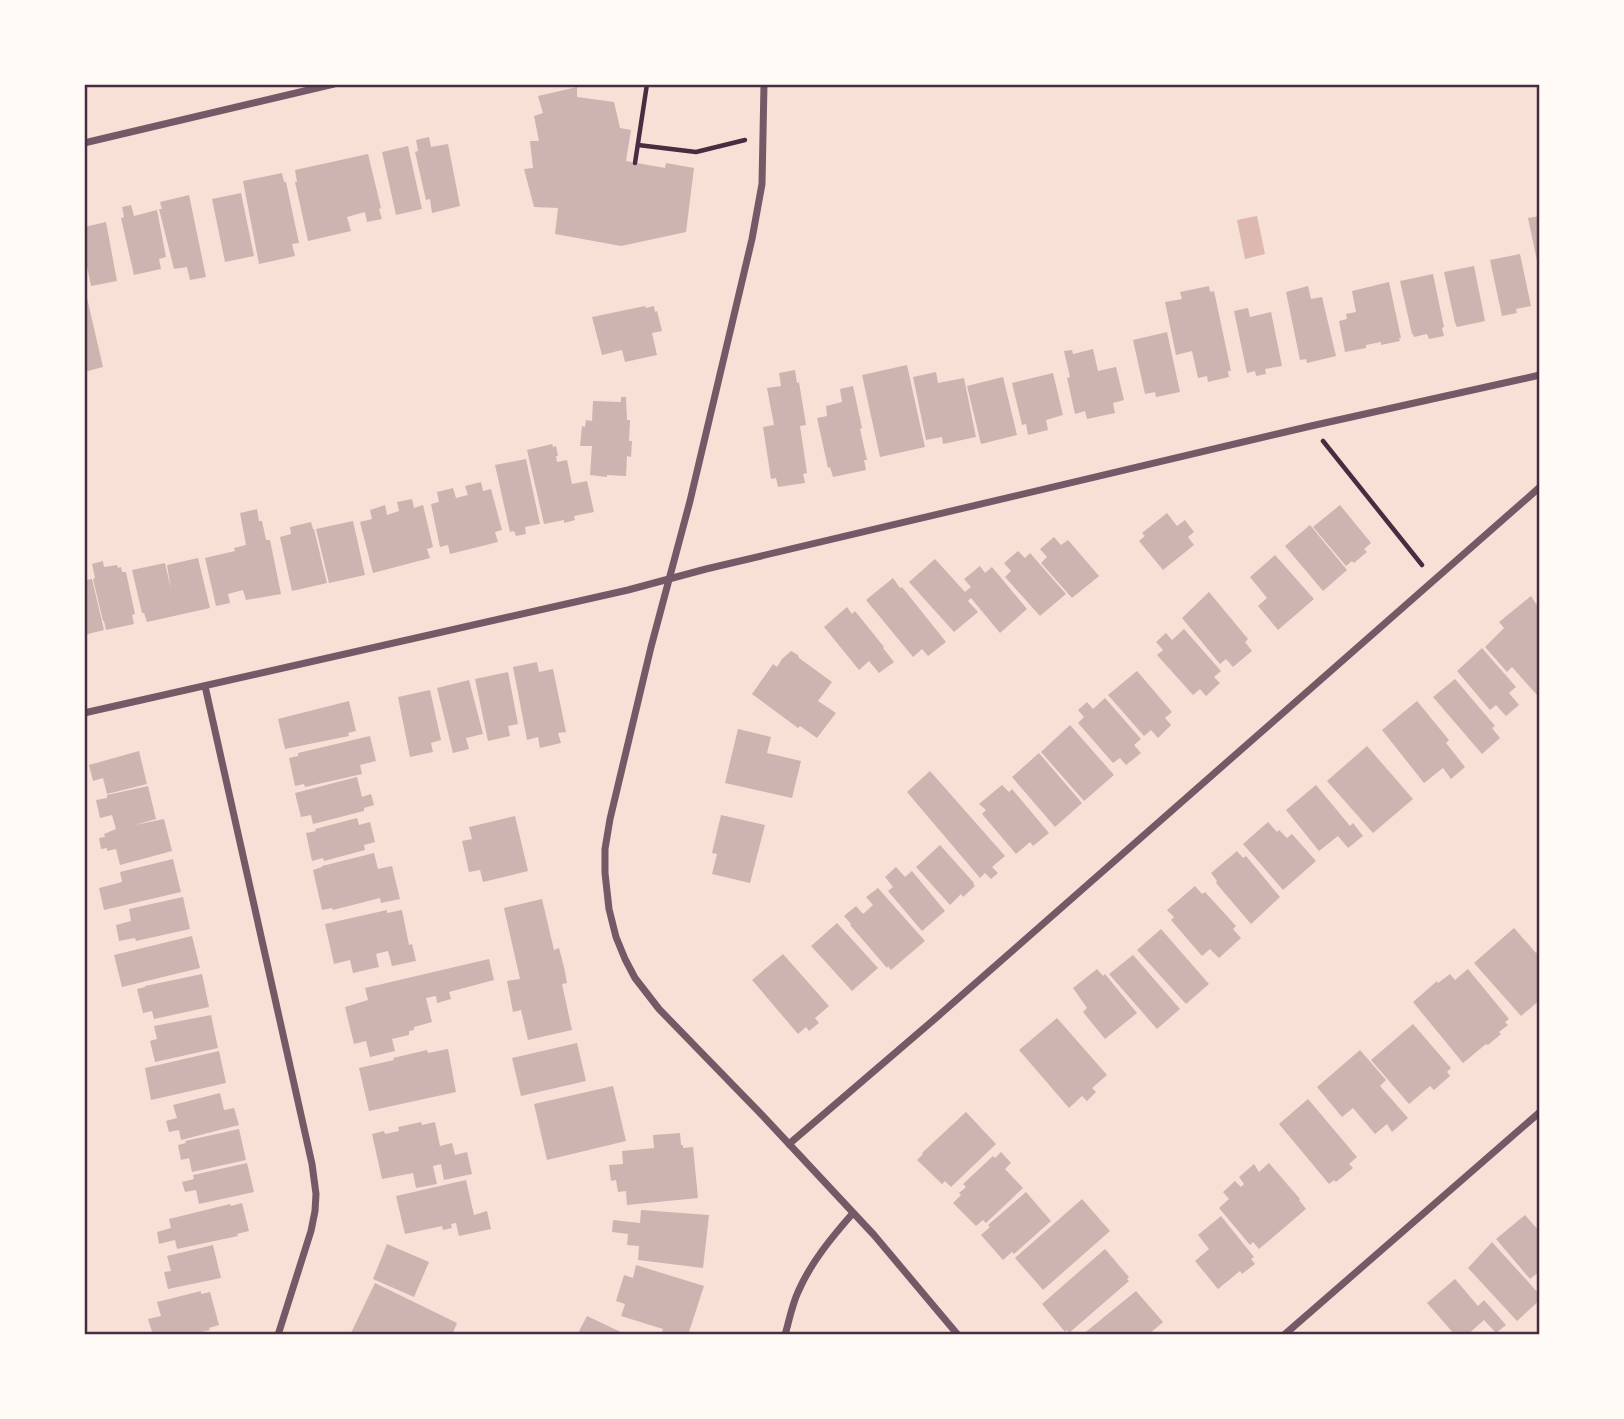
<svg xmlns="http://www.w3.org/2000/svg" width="1624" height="1419" viewBox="0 0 1624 1419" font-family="'Fira Sans',sans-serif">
  <rect width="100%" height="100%" fill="#f7e1d7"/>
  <path fill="#dcb8b0" d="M 1257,216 L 1265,254 L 1245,259 L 1237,220 Z"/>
  <g fill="#ccb4b1">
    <path d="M 577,87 L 577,97 L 614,102 L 620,128 L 631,130 L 626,161 L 665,168 L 666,163 L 694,168 L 686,232 L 621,246 L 555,234 L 558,208 L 534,207 L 524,169 L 533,168 L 530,141 L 539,141 L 534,116 L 543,113 L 538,96 Z"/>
    <path d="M 429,137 L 431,147 L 448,144 L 460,206 L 432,213 L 430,199 L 426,200 L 415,152 L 418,151 L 416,140 Z"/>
    <path d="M 408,146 L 422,209 L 396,215 L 382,152 Z"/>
    <path d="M 368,154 L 381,208 L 379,209 L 382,219 L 367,222 L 365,212 L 347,217 L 351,231 L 308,241 L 295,182 L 297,182 L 295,170 Z"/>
    <path d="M 282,173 L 284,182 L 286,182 L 299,243 L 292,244 L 295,256 L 259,264 L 243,181 Z"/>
    <path d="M 241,193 L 254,256 L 225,262 L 212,199 Z"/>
    <path d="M 189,195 L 206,277 L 190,280 L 187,267 L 174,269 L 159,209 L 162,209 L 160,202 Z"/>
    <path d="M 131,205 L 134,216 L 157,210 L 166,257 L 159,259 L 161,269 L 134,275 L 121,218 L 124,217 L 122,207 Z"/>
    <path d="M 1540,216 L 1540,270 L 1539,270 L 1528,218 Z"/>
    <path d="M 106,222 L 117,281 L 91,286 L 84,252 L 84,227 Z"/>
    <path d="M 1520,254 L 1531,306 L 1516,309 L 1517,313 L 1502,316 L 1490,260 Z"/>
    <path d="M 1474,266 L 1485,321 L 1457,327 L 1455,323 L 1444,272 Z"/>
    <path d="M 1433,274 L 1444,327 L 1442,328 L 1444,336 L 1429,339 L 1427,334 L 1414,337 L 1413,334 L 1412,334 L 1400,281 Z"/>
    <path d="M 1389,282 L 1401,338 L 1399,338 L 1400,341 L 1381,345 L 1381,342 L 1366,345 L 1366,348 L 1345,352 L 1339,321 L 1347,319 L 1346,314 L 1356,312 L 1352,291 Z"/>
    <path d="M 84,285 L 103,367 L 84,372 Z"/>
    <path d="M 1209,286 L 1210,292 L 1214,291 L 1231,371 L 1228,371 L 1229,377 L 1208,382 L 1207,376 L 1198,378 L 1192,351 L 1176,355 L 1165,302 L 1182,299 L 1180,292 Z"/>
    <path d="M 1308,286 L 1311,299 L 1322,297 L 1336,356 L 1307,363 L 1306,359 L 1300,360 L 1286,292 Z"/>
    <path d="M 645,306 L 646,308 L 654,306 L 655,312 L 657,311 L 662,331 L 652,333 L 657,355 L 625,362 L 622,350 L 602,355 L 592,317 Z"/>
    <path d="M 1248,308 L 1250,317 L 1271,312 L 1282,366 L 1265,369 L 1266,374 L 1256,376 L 1255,371 L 1247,373 L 1234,311 Z"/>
    <path d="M 1167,332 L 1180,392 L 1156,397 L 1155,392 L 1145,394 L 1133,340 Z"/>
    <path d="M 1093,349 L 1098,371 L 1116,367 L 1124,400 L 1113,403 L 1115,413 L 1087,419 L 1085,411 L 1075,414 L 1067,378 L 1070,377 L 1064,351 L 1072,350 L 1073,354 Z"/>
    <path d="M 907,365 L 925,447 L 880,457 L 862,375 Z"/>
    <path d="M 795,370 L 797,383 L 799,382 L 806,425 L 800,426 L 807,473 L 803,474 L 805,483 L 778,487 L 776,478 L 771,479 L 763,427 L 774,425 L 767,388 L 781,386 L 779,373 Z"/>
    <path d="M 936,372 L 938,383 L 964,378 L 976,437 L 943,444 L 942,437 L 926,440 L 913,377 Z"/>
    <path d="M 1053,373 L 1063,415 L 1046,420 L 1048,430 L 1028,435 L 1026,424 L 1022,425 L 1012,383 Z"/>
    <path d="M 1003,377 L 1017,435 L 981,444 L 967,386 Z"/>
    <path d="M 853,386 L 862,428 L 860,429 L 867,460 L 864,460 L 866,470 L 833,477 L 830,467 L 828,468 L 817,418 L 827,416 L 826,406 L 842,402 L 840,389 Z"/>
    <path d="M 621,397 L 626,397 L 627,420 L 630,420 L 629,441 L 632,441 L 631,457 L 627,456 L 626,476 L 607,475 L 607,477 L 590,475 L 592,446 L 580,446 L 582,426 L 585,427 L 586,420 L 592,421 L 593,401 L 621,402 Z"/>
    <path d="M 552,444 L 553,447 L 556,446 L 558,456 L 556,456 L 557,462 L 567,460 L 572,484 L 587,481 L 594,512 L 574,516 L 575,520 L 564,523 L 564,520 L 544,524 L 527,450 Z"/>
    <path d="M 526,459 L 540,524 L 525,527 L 526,534 L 516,536 L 514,531 L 510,532 L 495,465 Z"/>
    <path d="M 481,482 L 483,491 L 491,489 L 502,530 L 495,532 L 498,542 L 450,554 L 448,545 L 440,547 L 431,504 L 439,502 L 437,492 L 453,488 L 456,498 L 468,495 L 465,486 Z"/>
    <path d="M 412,499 L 414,508 L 423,505 L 433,547 L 427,549 L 430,558 L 373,573 L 360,522 L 372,519 L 370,510 L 385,505 L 387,515 L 399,511 L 397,502 Z"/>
    <path d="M 1340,505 L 1371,543 L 1364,549 L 1367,552 L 1354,563 L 1352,561 L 1346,566 L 1313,527 Z"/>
    <path d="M 257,509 L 259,521 L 262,521 L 266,540 L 270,540 L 281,594 L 246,600 L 243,590 L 228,594 L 230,603 L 216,606 L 205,558 L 235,551 L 234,548 L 246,545 L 240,513 Z"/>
    <path d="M 1167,513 L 1177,526 L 1185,520 L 1194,532 L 1188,537 L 1194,545 L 1163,570 L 1139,541 L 1145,536 L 1142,533 Z"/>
    <path d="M 353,521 L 365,575 L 329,583 L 316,529 Z"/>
    <path d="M 311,522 L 313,529 L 314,529 L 327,583 L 292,591 L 280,537 L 291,534 L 290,527 Z"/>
    <path d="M 1310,525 L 1347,570 L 1323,591 L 1285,546 Z"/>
    <path d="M 1054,537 L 1061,545 L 1068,540 L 1099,576 L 1072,598 L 1041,563 L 1047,557 L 1040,549 Z"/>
    <path d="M 1018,551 L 1025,558 L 1030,553 L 1066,594 L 1040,616 L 1005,577 L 1011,571 L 1004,563 Z"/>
    <path d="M 1275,555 L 1314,599 L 1278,630 L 1258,606 L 1267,598 L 1250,577 Z"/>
    <path d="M 198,558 L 210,608 L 147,622 L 144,613 L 142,613 L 132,570 L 165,563 L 171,589 L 167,565 Z"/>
    <path d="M 935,559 L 965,592 L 971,587 L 964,579 L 980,566 L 985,573 L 992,567 L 1027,609 L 1000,633 L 971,598 L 968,601 L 978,612 L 954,632 L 909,582 Z"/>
    <path d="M 103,561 L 104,567 L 117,565 L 118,568 L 121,567 L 122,572 L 126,572 L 135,614 L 132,615 L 134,624 L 106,630 L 104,621 L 103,621 L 93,579 L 95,578 L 92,564 Z"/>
    <path d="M 893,578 L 900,588 L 902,587 L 946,642 L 928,656 L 922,649 L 913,657 L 866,600 Z"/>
    <path d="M 92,579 L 104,630 L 84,635 L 84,580 Z"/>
    <path d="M 1209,592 L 1248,639 L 1245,642 L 1252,651 L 1233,667 L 1226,659 L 1220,664 L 1182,618 Z"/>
    <path d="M 1531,596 L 1540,610 L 1540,692 L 1537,695 L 1512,667 L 1507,672 L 1485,647 L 1504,628 L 1499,622 Z"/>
    <path d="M 847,607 L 852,614 L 855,611 L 884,647 L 883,648 L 894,662 L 879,673 L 869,661 L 859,670 L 824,627 Z"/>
    <path d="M 1184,629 L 1221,671 L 1214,677 L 1220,683 L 1206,696 L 1200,689 L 1193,695 L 1157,655 L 1163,650 L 1156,642 L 1166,633 L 1172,640 Z"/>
    <path d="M 1482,648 L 1516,687 L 1509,693 L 1519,705 L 1506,716 L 1496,705 L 1490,710 L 1457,671 Z"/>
    <path d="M 791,651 L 798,655 L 799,658 L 832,682 L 818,701 L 836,713 L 817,738 L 800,726 L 798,728 L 752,694 L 773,664 L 777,667 L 782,659 Z"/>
    <path d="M 537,662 L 539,672 L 553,669 L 566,732 L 558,733 L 561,743 L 540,748 L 538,737 L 527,740 L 513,667 Z"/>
    <path d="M 1137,671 L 1172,712 L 1165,718 L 1171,725 L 1158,738 L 1151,730 L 1144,736 L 1108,695 Z"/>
    <path d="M 508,672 L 518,724 L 508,726 L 510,736 L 488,741 L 475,679 Z"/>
    <path d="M 1455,679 L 1495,726 L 1492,728 L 1500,738 L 1482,754 L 1433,697 Z"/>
    <path d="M 469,680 L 483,734 L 466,738 L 469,749 L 453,753 L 437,688 Z"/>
    <path d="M 430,690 L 441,740 L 431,743 L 433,752 L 410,757 L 398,697 Z"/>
    <path d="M 1105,698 L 1141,739 L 1134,745 L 1141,753 L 1126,765 L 1120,758 L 1113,763 L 1078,723 L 1084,717 L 1078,710 L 1087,702 L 1093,709 Z"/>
    <path d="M 349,701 L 356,731 L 348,733 L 349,736 L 285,749 L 278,719 Z"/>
    <path d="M 1417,701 L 1449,740 L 1446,743 L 1465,767 L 1451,779 L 1443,768 L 1424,783 L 1382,730 Z"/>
    <path d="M 1070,725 L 1114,775 L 1084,801 L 1041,752 Z"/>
    <path d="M 738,729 L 771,737 L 767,753 L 801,761 L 792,798 L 725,783 Z"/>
    <path d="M 370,736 L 376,761 L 360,765 L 362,774 L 305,787 L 304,784 L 295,786 L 289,758 L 298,756 L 298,753 Z"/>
    <path d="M 1367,746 L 1413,799 L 1373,833 L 1327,781 Z"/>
    <path d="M 139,751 L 147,784 L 107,794 L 103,778 L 93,781 L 89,765 Z"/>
    <path d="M 1039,753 L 1082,803 L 1055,827 L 1012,777 Z"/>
    <path d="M 930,771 L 1005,856 L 992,867 L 998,873 L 991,879 L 985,873 L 980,878 L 907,792 Z"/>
    <path d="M 357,777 L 362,797 L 371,794 L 374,805 L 364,808 L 364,811 L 313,824 L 311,815 L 301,817 L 295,793 Z"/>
    <path d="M 1002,785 L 1009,792 L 1012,789 L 1049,833 L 1033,846 L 1030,842 L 1016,854 L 982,814 L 986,810 L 979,804 Z"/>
    <path d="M 1316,785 L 1350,826 L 1353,823 L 1363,836 L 1348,848 L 1338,836 L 1319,851 L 1286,810 Z"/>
    <path d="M 148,786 L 156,819 L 135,825 L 164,819 L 172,851 L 120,865 L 116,849 L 107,851 L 107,848 L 101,849 L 99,838 L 105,837 L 104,834 L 116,829 L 112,815 L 100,818 L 96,800 L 107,798 L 107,795 Z"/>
    <path d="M 721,815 L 765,825 L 750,883 L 712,874 L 717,854 L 712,853 Z"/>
    <path d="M 515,816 L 528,871 L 483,882 L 480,870 L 469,872 L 462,841 L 472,839 L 469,827 Z"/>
    <path d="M 357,818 L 359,825 L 370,822 L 375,842 L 364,845 L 365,850 L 324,861 L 323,858 L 312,861 L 306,833 L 316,831 L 315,829 Z"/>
    <path d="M 1268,822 L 1277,832 L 1279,830 L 1287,838 L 1292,834 L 1316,861 L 1283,890 L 1243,844 Z"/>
    <path d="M 940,845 L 974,883 L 973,884 L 975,886 L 963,897 L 961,894 L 950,905 L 916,867 Z"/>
    <path d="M 1237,851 L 1243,858 L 1246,856 L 1280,897 L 1251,924 L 1216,883 L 1217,881 L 1211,873 Z"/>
    <path d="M 374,853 L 378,869 L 392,866 L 400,899 L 381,903 L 380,898 L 333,910 L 332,908 L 322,910 L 313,870 L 322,867 L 322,866 Z"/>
    <path d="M 173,859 L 181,892 L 104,910 L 99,888 L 122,882 L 120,872 Z"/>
    <path d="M 896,867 L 905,877 L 912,871 L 945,911 L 922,931 L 888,891 L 893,887 L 885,877 Z"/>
    <path d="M 1195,886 L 1202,894 L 1205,892 L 1236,926 L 1233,929 L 1241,938 L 1219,958 L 1210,949 L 1202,956 L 1171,920 L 1174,917 L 1167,910 Z"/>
    <path d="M 878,888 L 925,941 L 891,970 L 888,966 L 887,968 L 850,925 L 851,924 L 844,916 L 856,906 L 863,914 L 873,905 L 866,897 Z"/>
    <path d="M 183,897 L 190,929 L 136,941 L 135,938 L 119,941 L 116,925 L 131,921 L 129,909 Z"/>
    <path d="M 542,899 L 554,950 L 559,948 L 564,967 L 567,983 L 562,984 L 572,1030 L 528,1040 L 521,1010 L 513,1012 L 507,981 L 520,979 L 504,908 Z"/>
    <path d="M 387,910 L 387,913 L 402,910 L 409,945 L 412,944 L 416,961 L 392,966 L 388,951 L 376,954 L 379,967 L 353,973 L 350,960 L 334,964 L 325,924 Z"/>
    <path d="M 837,923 L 878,968 L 852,991 L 811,946 Z"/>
    <path d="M 1514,928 L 1536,953 L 1540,950 L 1540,1000 L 1521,1016 L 1474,963 Z"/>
    <path d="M 1161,929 L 1209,984 L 1186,1004 L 1137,950 Z"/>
    <path d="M 192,936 L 200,968 L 122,987 L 114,955 Z"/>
    <path d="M 783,954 L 829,1006 L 815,1018 L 819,1023 L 809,1031 L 806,1027 L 798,1034 L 752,980 Z"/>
    <path d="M 1133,955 L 1180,1009 L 1157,1029 L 1109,974 Z"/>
    <path d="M 489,959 L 494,980 L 449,992 L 451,999 L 437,1003 L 436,996 L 426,998 L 432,1022 L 414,1027 L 414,1030 L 409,1031 L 409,1035 L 392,1039 L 395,1051 L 370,1057 L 366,1041 L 354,1044 L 345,1007 L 368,1000 L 365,988 Z"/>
    <path d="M 1097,969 L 1103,976 L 1105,974 L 1137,1013 L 1105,1039 L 1083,1012 L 1087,1008 L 1073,988 Z"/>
    <path d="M 1468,969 L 1509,1019 L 1505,1022 L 1508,1025 L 1499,1032 L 1501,1034 L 1488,1045 L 1486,1044 L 1463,1063 L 1413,1002 L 1437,981 L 1438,983 L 1450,974 L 1455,980 Z"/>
    <path d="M 202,974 L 209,1007 L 154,1019 L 152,1011 L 143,1013 L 137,989 L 145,987 L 145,986 Z"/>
    <path d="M 211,1015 L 218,1048 L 155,1062 L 150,1041 L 157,1039 L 154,1026 Z"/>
    <path d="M 1057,1018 L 1107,1075 L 1092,1088 L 1096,1092 L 1087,1101 L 1082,1096 L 1069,1108 L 1019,1050 Z"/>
    <path d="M 1413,1024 L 1451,1068 L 1447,1072 L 1450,1076 L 1434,1090 L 1430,1086 L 1409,1104 L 1371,1060 Z"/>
    <path d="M 577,1043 L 586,1081 L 521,1096 L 512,1058 Z"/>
    <path d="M 448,1049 L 456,1092 L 369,1111 L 359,1068 L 394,1060 L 393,1058 L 427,1050 L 428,1053 Z"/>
    <path d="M 1360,1050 L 1386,1080 L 1380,1086 L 1408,1118 L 1392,1132 L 1387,1124 L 1375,1134 L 1353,1108 L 1342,1117 L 1317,1087 Z"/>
    <path d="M 219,1051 L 226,1083 L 151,1100 L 145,1068 Z"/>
    <path d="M 613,1086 L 626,1141 L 547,1160 L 534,1104 Z"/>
    <path d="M 220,1093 L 224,1110 L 234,1108 L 239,1125 L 181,1140 L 179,1130 L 169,1132 L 166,1121 L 177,1118 L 173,1105 Z"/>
    <path d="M 1308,1099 L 1357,1157 L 1349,1164 L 1353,1168 L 1336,1182 L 1334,1180 L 1329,1184 L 1279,1124 Z"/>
    <path d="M 966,1112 L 996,1144 L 951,1187 L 945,1181 L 942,1184 L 917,1160 L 923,1154 L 922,1153 Z"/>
    <path d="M 421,1122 L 422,1125 L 435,1122 L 440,1146 L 452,1143 L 455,1155 L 467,1152 L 472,1174 L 444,1180 L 441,1164 L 433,1166 L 437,1184 L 416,1188 L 413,1173 L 382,1179 L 372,1134 L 384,1131 L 385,1134 L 399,1131 L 398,1127 Z"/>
    <path d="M 239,1129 L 246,1160 L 192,1172 L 189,1158 L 181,1160 L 178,1145 L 186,1143 L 185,1141 Z"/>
    <path d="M 680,1133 L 681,1145 L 683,1145 L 683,1148 L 693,1147 L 698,1198 L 627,1205 L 626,1191 L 618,1192 L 616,1180 L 611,1181 L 609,1165 L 623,1164 L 622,1151 L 654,1148 L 653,1135 Z"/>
    <path d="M 1001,1152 L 1011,1163 L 1005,1169 L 1023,1188 L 986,1223 L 983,1220 L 976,1226 L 953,1203 L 961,1195 L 959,1193 L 966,1187 L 963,1184 L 993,1156 L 995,1158 Z"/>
    <path d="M 247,1163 L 254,1192 L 199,1204 L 196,1190 L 185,1192 L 182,1182 L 194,1179 L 193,1175 Z"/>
    <path d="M 1269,1163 L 1300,1199 L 1299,1200 L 1306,1209 L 1259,1249 L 1253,1242 L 1250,1245 L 1219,1208 L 1229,1199 L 1223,1192 L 1235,1181 L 1241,1187 L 1244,1184 L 1239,1177 L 1254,1164 L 1259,1172 Z"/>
    <path d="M 466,1180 L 474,1215 L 487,1211 L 491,1229 L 459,1236 L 456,1223 L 451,1224 L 452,1228 L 443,1230 L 442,1226 L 405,1234 L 396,1196 Z"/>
    <path d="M 1026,1192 L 1051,1221 L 1014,1254 L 1012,1252 L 1003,1260 L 981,1235 L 990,1227 L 988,1225 Z"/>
    <path d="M 1082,1199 L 1110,1231 L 1043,1290 L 1015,1258 Z"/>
    <path d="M 242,1203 L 249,1231 L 237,1234 L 238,1236 L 177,1249 L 175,1240 L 159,1244 L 157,1232 L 171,1228 L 169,1219 L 230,1204 L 231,1206 Z"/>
    <path d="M 641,1210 L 709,1215 L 703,1268 L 638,1260 L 639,1246 L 627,1245 L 628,1234 L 612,1232 L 613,1220 L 640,1223 Z"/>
    <path d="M 1525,1215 L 1540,1232 L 1540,1271 L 1530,1279 L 1496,1239 Z"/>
    <path d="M 1221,1216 L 1254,1257 L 1251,1259 L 1255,1264 L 1242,1274 L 1240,1271 L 1218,1289 L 1195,1261 L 1209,1249 L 1198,1235 Z"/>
    <path d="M 1492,1242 L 1540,1295 L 1540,1300 L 1517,1321 L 1468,1268 Z"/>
    <path d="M 387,1244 L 429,1262 L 414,1297 L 373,1279 Z"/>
    <path d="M 213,1245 L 221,1278 L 168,1289 L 164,1272 L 171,1271 L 167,1256 Z"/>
    <path d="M 1105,1249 L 1129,1277 L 1127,1279 L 1129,1281 L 1069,1333 L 1067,1330 L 1065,1332 L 1042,1304 Z"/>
    <path d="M 636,1265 L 704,1286 L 688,1335 L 678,1332 L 677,1335 L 661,1335 L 663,1329 L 621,1316 L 625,1304 L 616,1301 L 624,1275 L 633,1278 Z"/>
    <path d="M 1455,1279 L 1478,1306 L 1484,1300 L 1506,1325 L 1496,1333 L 1484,1320 L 1467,1335 L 1455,1335 L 1427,1303 Z"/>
    <path d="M 375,1283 L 457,1323 L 452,1335 L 350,1335 Z"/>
    <path d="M 201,1291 L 201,1294 L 210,1292 L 219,1325 L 209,1328 L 210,1330 L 188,1335 L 166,1335 L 165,1332 L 153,1335 L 148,1319 L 161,1316 L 157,1302 Z"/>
    <path d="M 1136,1291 L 1163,1322 L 1148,1335 L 1082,1335 Z"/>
    <path d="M 587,1316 L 627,1335 L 577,1335 Z"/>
  </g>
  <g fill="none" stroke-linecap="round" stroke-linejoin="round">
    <g stroke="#4a2c40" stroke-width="4.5">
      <path d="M 638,145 L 696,152 L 745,140"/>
      <path d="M 635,163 L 647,84"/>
      <path d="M 1323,441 L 1422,565"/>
    </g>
    <g stroke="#755966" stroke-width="7">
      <path d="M 764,84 L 762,184 L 752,239 L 690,501 L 651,647 L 610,819 L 605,849 L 605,873 L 609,909 L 616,937 L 625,959 L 635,978 L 659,1009 L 762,1115 L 874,1235 L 958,1335"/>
      <path d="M 84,143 L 334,84"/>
      <path d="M 205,686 L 312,1164 L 316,1194 L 315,1211 L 311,1231 L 278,1335"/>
      <path d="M 84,713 L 628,590 L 706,569 L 1311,426 L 1540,375"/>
      <path d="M 789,1144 L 937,1017 L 1540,487"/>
      <path d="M 785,1335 C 789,1321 792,1305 798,1292 C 811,1262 832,1237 853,1213"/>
      <path d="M 1284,1335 L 1540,1112"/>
    </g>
  </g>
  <rect width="1624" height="1419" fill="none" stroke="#fffaf5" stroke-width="172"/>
  <rect x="86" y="86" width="1452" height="1247" fill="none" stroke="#4a2c40" stroke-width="2.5"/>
</svg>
